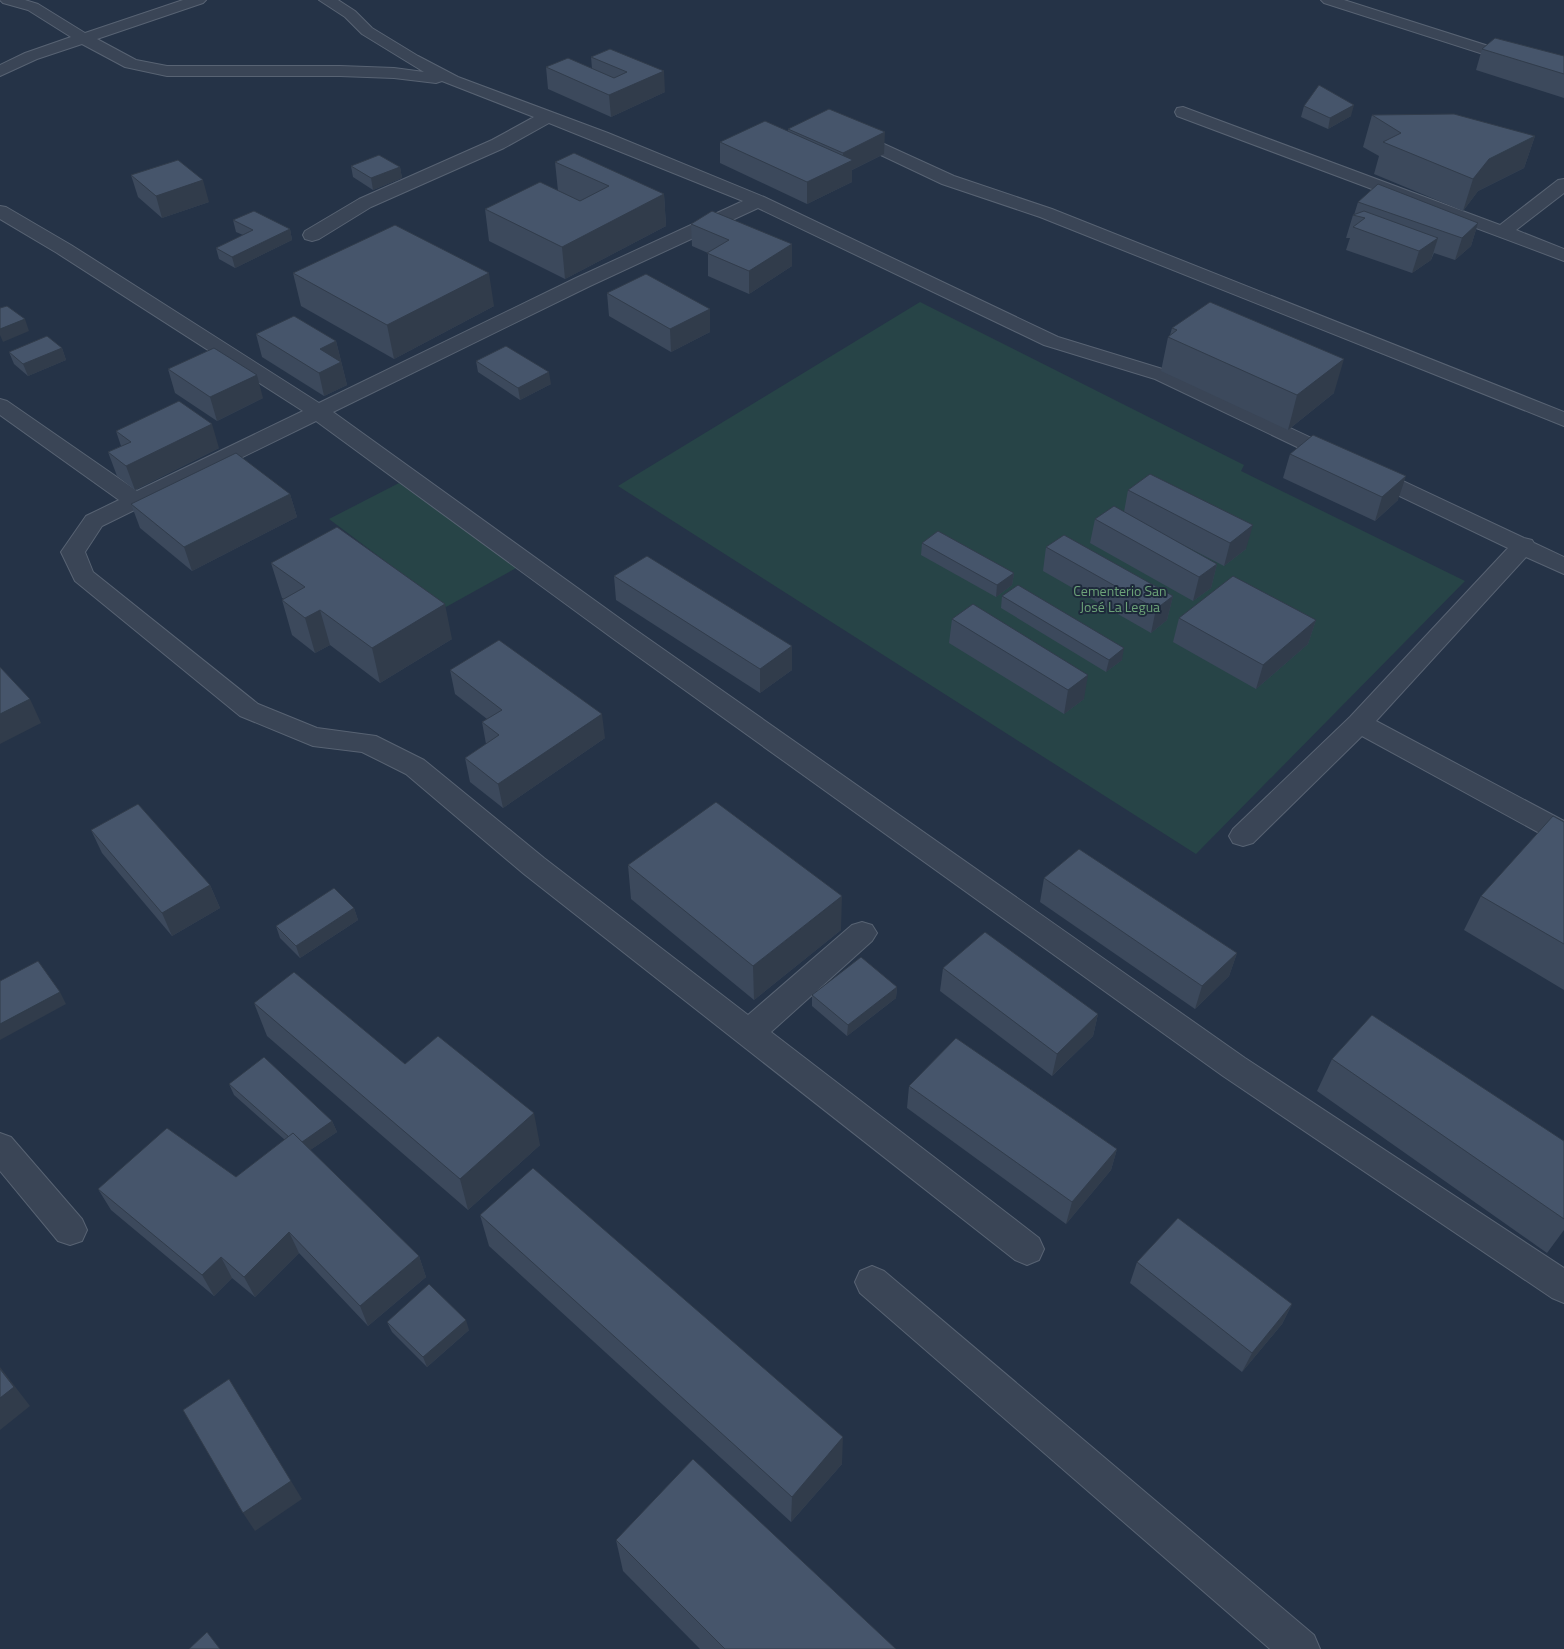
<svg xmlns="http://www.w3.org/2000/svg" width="1564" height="1649" viewBox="0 0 1564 1649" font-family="'Titillium Web',sans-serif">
  <rect width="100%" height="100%" fill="#253347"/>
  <g fill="#274447">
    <path d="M 920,302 L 1244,465 L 1241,471 L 1465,581 L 1196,854 L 618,486 Z"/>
    <path d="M 399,483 L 518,567 L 446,607 L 329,519 Z"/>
  </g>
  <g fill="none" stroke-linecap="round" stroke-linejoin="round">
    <defs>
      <g id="minor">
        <path d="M 0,0 L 25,0 L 38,4 L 85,33 L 183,0 L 206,0 L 203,3 L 97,39 L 136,60 L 167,66 L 340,66 L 394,68 L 424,72 L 362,34 L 345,17 L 319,0 L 338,0 L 355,11 L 372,28 L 418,56 L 458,77 L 608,133 L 764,197 L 1058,337 L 1169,371 L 1524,538 L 1532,540 L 1534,543 L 1564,557 L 1564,574 L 1526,557 L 1376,721 L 1564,821 L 1564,844 L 1554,841 L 1362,736 L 1253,843 L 1243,846 L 1233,843 L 1229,836 L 1233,829 L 1350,717 L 1508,548 L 1155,379 L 1044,345 L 758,208 L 590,286 L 333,412 L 633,628 L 1245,1058 L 1564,1268 L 1564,1303 L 1552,1298 L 1223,1076 L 615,640 L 316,421 L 102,526 L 85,552 L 93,572 L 258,704 L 317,728 L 376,736 L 424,760 L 544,858 L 748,1015 L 852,925 L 862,922 L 872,925 L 877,933 L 872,941 L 771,1032 L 1039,1238 L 1044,1249 L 1039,1260 L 1027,1265 L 1015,1260 L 524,874 L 406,774 L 362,752 L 313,746 L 240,716 L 75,581 L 61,552 L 86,516 L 119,500 L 0,415 L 0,399 L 7,401 L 137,491 L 303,411 L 57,253 L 0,219 L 0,206 L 6,207 L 71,245 L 319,403 L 576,278 L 743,201 L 549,123 L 504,148 L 371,207 L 319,239 L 312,241 L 305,239 L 303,235 L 305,231 L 359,199 L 492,140 L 534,117 L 442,81 L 436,83 L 394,78 L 340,76 L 167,76 L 125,67 L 82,44 L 37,59 L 0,76 L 0,65 L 25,53 L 71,37 L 28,10 L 3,3 Z"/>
        <path d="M 1321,0 L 1344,0 L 1564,70 L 1564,80 L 1324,3 Z"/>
        <path d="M 1183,107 L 1500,225 L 1558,180 L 1564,179 L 1564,193 L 1516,230 L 1564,249 L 1564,261 L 1177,116 L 1175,112 L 1177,108 Z"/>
        <path d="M 851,129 L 954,176 L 1052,209 L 1564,412 L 1564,426 L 1040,217 L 942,184 L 845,138 L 842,134 L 845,130 Z"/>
        <path d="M 0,1133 L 11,1137 L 82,1219 L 87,1230 L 82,1241 L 70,1245 L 58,1241 L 0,1171 Z"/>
        <path d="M 872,1266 L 884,1271 L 1314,1635 L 1320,1649 L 1270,1649 L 860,1293 L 855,1282 L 860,1271 Z"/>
      </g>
    </defs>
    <use href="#minor" stroke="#586373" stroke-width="2"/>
    <use href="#minor" fill="#3a4556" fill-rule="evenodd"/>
  </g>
  <g fill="#3c495c">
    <path d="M 610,49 L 665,92 L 611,117 L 548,89 L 546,67 L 592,69 L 591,57 Z"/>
    <path d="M 1482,49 L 1564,56 L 1564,98 L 1476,70 Z"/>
    <path d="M 1304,106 L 1351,116 L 1328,129 L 1301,117 Z"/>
    <path d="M 1372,115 L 1535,136 L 1524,168 L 1478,191 L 1463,211 L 1374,174 L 1379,156 L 1363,147 Z"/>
    <path d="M 788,129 L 884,154 L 852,170 L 852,182 L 807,204 L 720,163 L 720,142 L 788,131 Z"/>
    <path d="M 555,162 L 664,194 L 666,226 L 565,279 L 489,241 L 485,209 L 558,191 Z"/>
    <path d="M 351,166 L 400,167 L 402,178 L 373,190 L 353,177 Z"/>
    <path d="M 131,175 L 209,202 L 162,218 L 138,197 Z"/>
    <path d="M 1358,202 L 1478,223 L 1471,246 L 1455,260 L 1434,253 L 1431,260 L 1412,273 L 1346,250 L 1350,238 L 1346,238 L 1353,215 L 1354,215 Z"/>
    <path d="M 233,220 L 290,229 L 292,240 L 235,268 L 219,259 L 216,248 L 243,235 L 236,232 Z"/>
    <path d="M 691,224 L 792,244 L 792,266 L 749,294 L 708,276 L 708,253 L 692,246 Z"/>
    <path d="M 293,273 L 494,306 L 394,359 L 301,306 Z"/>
    <path d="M 607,293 L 710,332 L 671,352 L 609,316 Z"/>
    <path d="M 1172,328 L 1334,393 L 1288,430 L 1161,371 L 1168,337 L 1170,335 Z"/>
    <path d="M 256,334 L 336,341 L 347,385 L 324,396 L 262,357 Z"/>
    <path d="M 62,348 L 66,360 L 28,376 L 14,364 L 9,352 Z"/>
    <path d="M 476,361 L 551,384 L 520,400 L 478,372 Z"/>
    <path d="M 168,369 L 263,398 L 217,421 L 175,393 Z"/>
    <path d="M 116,431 L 219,448 L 135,490 L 117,476 L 108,452 L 121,446 Z"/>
    <path d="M 1290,454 L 1398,500 L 1375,521 L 1283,478 Z"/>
    <path d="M 1128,490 L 1246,549 L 1224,566 L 1174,540 L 1217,564 L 1211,588 L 1193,601 L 1090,543 L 1095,519 L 1124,512 Z"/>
    <path d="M 290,494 L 297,517 L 192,571 L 140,528 L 131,504 Z"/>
    <path d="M 922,543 L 1014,573 L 1012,585 L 996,597 L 921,555 Z"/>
    <path d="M 1046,547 L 1173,596 L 1167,620 L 1151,633 L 1043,571 Z"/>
    <path d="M 271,563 L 452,639 L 380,683 L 330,645 L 315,653 L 292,635 L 282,600 L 284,599 L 282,598 Z"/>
    <path d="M 614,576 L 792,646 L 792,670 L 760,693 L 616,600 Z"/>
    <path d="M 1002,596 L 1122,660 L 1106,672 L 1001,608 Z"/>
    <path d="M 1179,618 L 1316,620 L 1308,644 L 1256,689 L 1173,642 Z"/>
    <path d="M 952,619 L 1084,699 L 1064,714 L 949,643 Z"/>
    <path d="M 450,670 L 605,738 L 503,808 L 470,782 L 465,758 L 486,744 L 482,722 L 487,719 L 455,694 Z"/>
    <path d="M 1564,822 L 1564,990 L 1464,930 L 1481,896 Z"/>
    <path d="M 91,830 L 210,885 L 220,908 L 172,936 L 102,853 Z"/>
    <path d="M 628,865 L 841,930 L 754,1000 L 631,899 Z"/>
    <path d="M 1044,878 L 1237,953 L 1229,976 L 1195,1009 L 1040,902 Z"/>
    <path d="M 354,908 L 358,920 L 300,958 L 280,938 L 276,926 Z"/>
    <path d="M 943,968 L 1098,1014 L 1093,1036 L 1052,1076 L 940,991 Z"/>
    <path d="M 897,987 L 896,998 L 847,1036 L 812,1006 L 812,995 Z"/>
    <path d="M 254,1003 L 405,1064 L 540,1145 L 468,1210 L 267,1036 Z"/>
    <path d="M 1332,1059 L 1564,1141 L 1564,1230 L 1547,1253 L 1317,1091 Z"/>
    <path d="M 229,1084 L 332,1121 L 337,1132 L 310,1150 L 419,1256 L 426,1277 L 368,1326 L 299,1253 L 255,1297 L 232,1278 L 214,1296 L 111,1210 L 98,1189 L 236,1177 L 285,1140 L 234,1095 Z"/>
    <path d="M 909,1086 L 1117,1149 L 1111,1170 L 1066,1224 L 907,1108 Z"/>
    <path d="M 480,1215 L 842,1464 L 791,1522 L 489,1246 Z"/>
    <path d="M 1137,1262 L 1292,1304 L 1282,1324 L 1242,1372 L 1130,1283 Z"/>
    <path d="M 387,1322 L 469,1330 L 427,1367 L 392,1332 Z"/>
    <path d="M 616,1540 L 896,1649 L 700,1649 L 623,1571 Z"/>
  </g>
  <g fill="#313c4b">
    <path d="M 664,71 L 665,92 L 611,117 L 609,95 Z"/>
    <path d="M 1354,105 L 1351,116 L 1328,129 L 1330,118 Z"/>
    <path d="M 885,132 L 884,154 L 852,170 L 852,182 L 807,204 L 807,182 L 843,165 L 843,153 Z"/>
    <path d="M 1535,136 L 1524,168 L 1478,191 L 1463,211 L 1473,179 L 1489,159 Z"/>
    <path d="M 400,167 L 402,178 L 373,190 L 371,178 Z"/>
    <path d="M 203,180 L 209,202 L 162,218 L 156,196 Z"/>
    <path d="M 664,194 L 666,226 L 565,279 L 562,247 Z"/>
    <path d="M 1478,223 L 1471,246 L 1455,260 L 1462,238 Z"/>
    <path d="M 290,229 L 292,240 L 235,268 L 232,257 Z"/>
    <path d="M 1438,238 L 1431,260 L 1412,273 L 1419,251 Z"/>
    <path d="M 792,244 L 792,266 L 749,294 L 749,271 Z"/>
    <path d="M 489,273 L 494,306 L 394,359 L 387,325 Z"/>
    <path d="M 710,309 L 710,332 L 671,352 L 670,329 Z"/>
    <path d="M 25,319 L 29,331 L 3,342 L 0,335 L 0,329 Z"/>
    <path d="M 336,341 L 347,385 L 324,396 L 319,373 L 320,349 Z"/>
    <path d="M 62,348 L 66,360 L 28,376 L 23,364 Z"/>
    <path d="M 1344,359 L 1334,393 L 1288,430 L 1297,395 Z"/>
    <path d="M 549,372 L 551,384 L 520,400 L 518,388 Z"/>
    <path d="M 257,375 L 263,398 L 217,421 L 210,397 Z"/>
    <path d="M 212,424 L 219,448 L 135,490 L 126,466 Z"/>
    <path d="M 1406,476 L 1398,500 L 1375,521 L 1382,497 Z"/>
    <path d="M 290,494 L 297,517 L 192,571 L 184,547 Z"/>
    <path d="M 1253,525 L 1246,549 L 1224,566 L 1230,543 Z"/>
    <path d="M 1217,564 L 1211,588 L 1193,601 L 1199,577 Z"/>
    <path d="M 1014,573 L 1012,585 L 996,597 L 997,585 Z"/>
    <path d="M 1173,596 L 1167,620 L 1151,633 L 1156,609 Z"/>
    <path d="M 445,604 L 452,639 L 380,683 L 372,648 Z"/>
    <path d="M 320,610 L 330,645 L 315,653 L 305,618 Z"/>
    <path d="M 1316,620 L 1308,644 L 1256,689 L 1263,665 Z"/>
    <path d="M 792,646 L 792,670 L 760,693 L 760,669 Z"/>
    <path d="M 1124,648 L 1122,660 L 1106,672 L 1109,660 Z"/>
    <path d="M 1088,675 L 1084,699 L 1064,714 L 1068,690 Z"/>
    <path d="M 30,699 L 41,723 L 0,744 L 0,714 Z"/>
    <path d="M 602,714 L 605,738 L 503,808 L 498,784 Z"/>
    <path d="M 210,885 L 220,908 L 172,936 L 162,913 Z"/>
    <path d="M 842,896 L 841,930 L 754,1000 L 753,966 Z"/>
    <path d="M 354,908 L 358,920 L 300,958 L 296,946 Z"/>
    <path d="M 1237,953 L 1229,976 L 1195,1009 L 1202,986 Z"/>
    <path d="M 897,987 L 896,998 L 847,1036 L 848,1025 Z"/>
    <path d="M 60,992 L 66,1004 L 0,1040 L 0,1024 Z"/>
    <path d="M 1098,1014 L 1093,1036 L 1052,1076 L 1057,1054 Z"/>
    <path d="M 534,1113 L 540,1145 L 468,1210 L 460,1179 Z"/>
    <path d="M 332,1121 L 337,1132 L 303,1155 L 298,1144 Z"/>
    <path d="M 1117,1149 L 1111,1170 L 1066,1224 L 1072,1202 Z"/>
    <path d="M 289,1232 L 299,1253 L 255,1297 L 244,1277 Z"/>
    <path d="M 419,1256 L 426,1277 L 368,1326 L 360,1306 Z"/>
    <path d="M 221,1257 L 232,1278 L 214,1296 L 202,1275 Z"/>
    <path d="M 1292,1304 L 1282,1324 L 1242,1372 L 1252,1353 Z"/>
    <path d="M 466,1320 L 469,1330 L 427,1367 L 423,1357 Z"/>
    <path d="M 0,1367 L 30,1406 L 0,1430 Z"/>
    <path d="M 843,1437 L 842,1464 L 791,1522 L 792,1497 Z"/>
    <path d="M 291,1481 L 302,1499 L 255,1531 L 243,1513 Z"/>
  </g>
  <g fill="#46556b" stroke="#313c4b">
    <path d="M 1495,38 L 1564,56 L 1564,74 L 1482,49 Z"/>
    <path d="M 610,49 L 664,71 L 609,95 L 546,67 L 568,58 L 614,78 L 627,72 L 591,57 Z"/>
    <path d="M 1319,85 L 1354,105 L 1330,118 L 1304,106 Z"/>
    <path d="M 829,109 L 885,132 L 843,153 L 788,129 Z"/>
    <path d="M 1454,114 L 1535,136 L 1489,159 L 1473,179 L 1383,142 L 1401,133 L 1372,115 Z"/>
    <path d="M 765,121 L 853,160 L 807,182 L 720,142 Z"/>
    <path d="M 574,153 L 664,194 L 562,247 L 485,209 L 540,182 L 580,201 L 609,186 L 555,162 Z"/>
    <path d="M 379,155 L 400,167 L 371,178 L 351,166 Z"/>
    <path d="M 178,160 L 203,180 L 156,196 L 131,175 Z"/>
    <path d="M 1378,184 L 1478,223 L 1462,238 L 1358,202 Z"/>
    <path d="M 254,211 L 290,229 L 232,257 L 216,248 L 253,230 L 233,220 Z"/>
    <path d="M 712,211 L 792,244 L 749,271 L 707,253 L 729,240 L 691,224 Z"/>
    <path d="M 1364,211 L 1438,238 L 1419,251 L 1353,227 L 1365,218 L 1353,215 Z"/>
    <path d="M 395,225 L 489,273 L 387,325 L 293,273 Z"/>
    <path d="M 646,274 L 710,309 L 670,329 L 607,293 Z"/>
    <path d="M 1210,302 L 1344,359 L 1297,395 L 1168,337 L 1177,330 L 1172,328 Z"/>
    <path d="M 7,306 L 25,319 L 0,329 L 0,308 Z"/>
    <path d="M 294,316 L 336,341 L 320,349 L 341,362 L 319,373 L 256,334 Z"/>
    <path d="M 47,336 L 62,348 L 23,364 L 9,352 Z"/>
    <path d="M 506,346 L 549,372 L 518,388 L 476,361 Z"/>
    <path d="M 214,348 L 257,375 L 210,397 L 168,369 Z"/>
    <path d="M 179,401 L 212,424 L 126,466 L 108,452 L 131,442 L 116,431 Z"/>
    <path d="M 1313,435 L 1406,476 L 1382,497 L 1290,454 Z"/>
    <path d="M 236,453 L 290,494 L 184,547 L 131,504 Z"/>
    <path d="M 1150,474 L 1253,525 L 1230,543 L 1128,490 Z"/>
    <path d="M 1114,506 L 1217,564 L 1199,577 L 1095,519 Z"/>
    <path d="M 337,527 L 445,604 L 372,648 L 320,610 L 305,618 L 282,600 L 305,587 L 271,563 Z"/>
    <path d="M 938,531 L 1014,573 L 997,585 L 922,543 Z"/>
    <path d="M 1064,535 L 1173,596 L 1156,609 L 1046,547 Z"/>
    <path d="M 647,556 L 792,646 L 760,669 L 614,576 Z"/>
    <path d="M 1233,576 L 1316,620 L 1263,665 L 1179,618 Z"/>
    <path d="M 1018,585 L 1124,648 L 1109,660 L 1002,596 Z"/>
    <path d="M 973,604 L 1088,675 L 1068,690 L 952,619 Z"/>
    <path d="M 499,640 L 602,714 L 498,784 L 465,758 L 499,735 L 482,722 L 502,710 L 450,670 Z"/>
    <path d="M 0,667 L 30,699 L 0,714 Z"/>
    <path d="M 716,802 L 842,896 L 753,966 L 628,865 Z"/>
    <path d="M 138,804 L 210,885 L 162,913 L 91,830 Z"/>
    <path d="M 1553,816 L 1564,822 L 1564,944 L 1481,896 Z"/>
    <path d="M 1079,849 L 1237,953 L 1202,986 L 1044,878 Z"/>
    <path d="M 334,888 L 354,908 L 296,946 L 276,926 Z"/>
    <path d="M 985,932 L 1098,1014 L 1057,1054 L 943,968 Z"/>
    <path d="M 861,957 L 897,987 L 848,1025 L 812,995 Z"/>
    <path d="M 38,961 L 60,992 L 0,1024 L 0,981 Z"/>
    <path d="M 294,972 L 405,1064 L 438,1036 L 534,1113 L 460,1179 L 254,1003 Z"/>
    <path d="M 1372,1015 L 1564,1141 L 1564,1219 L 1332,1059 Z"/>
    <path d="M 956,1038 L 1117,1149 L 1072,1202 L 909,1086 Z"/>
    <path d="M 264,1057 L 332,1121 L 302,1142 L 293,1133 L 289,1137 L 229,1084 Z"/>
    <path d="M 167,1128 L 236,1177 L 293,1133 L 419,1256 L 360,1306 L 289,1232 L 244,1277 L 221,1257 L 202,1275 L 98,1189 Z"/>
    <path d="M 533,1168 L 843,1437 L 792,1497 L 480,1215 Z"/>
    <path d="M 1178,1218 L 1292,1304 L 1252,1353 L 1137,1262 Z"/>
    <path d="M 429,1284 L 466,1320 L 423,1357 L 387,1322 Z"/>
    <path d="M 0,1369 L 14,1387 L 0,1398 Z"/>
    <path d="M 229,1379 L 291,1481 L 243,1513 L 183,1410 Z"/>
    <path d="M 693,1459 L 896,1649 L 725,1649 L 616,1540 Z"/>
    <path d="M 207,1632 L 220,1649 L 189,1649 Z"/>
  </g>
  <g text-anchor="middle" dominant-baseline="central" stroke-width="4" stroke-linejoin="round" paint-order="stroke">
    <g font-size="14" fill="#6ca278" stroke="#1e2a3b">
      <text x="1120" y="590">Cementerio San<tspan x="1120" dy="16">José La Legua</tspan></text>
    </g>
  </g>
</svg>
